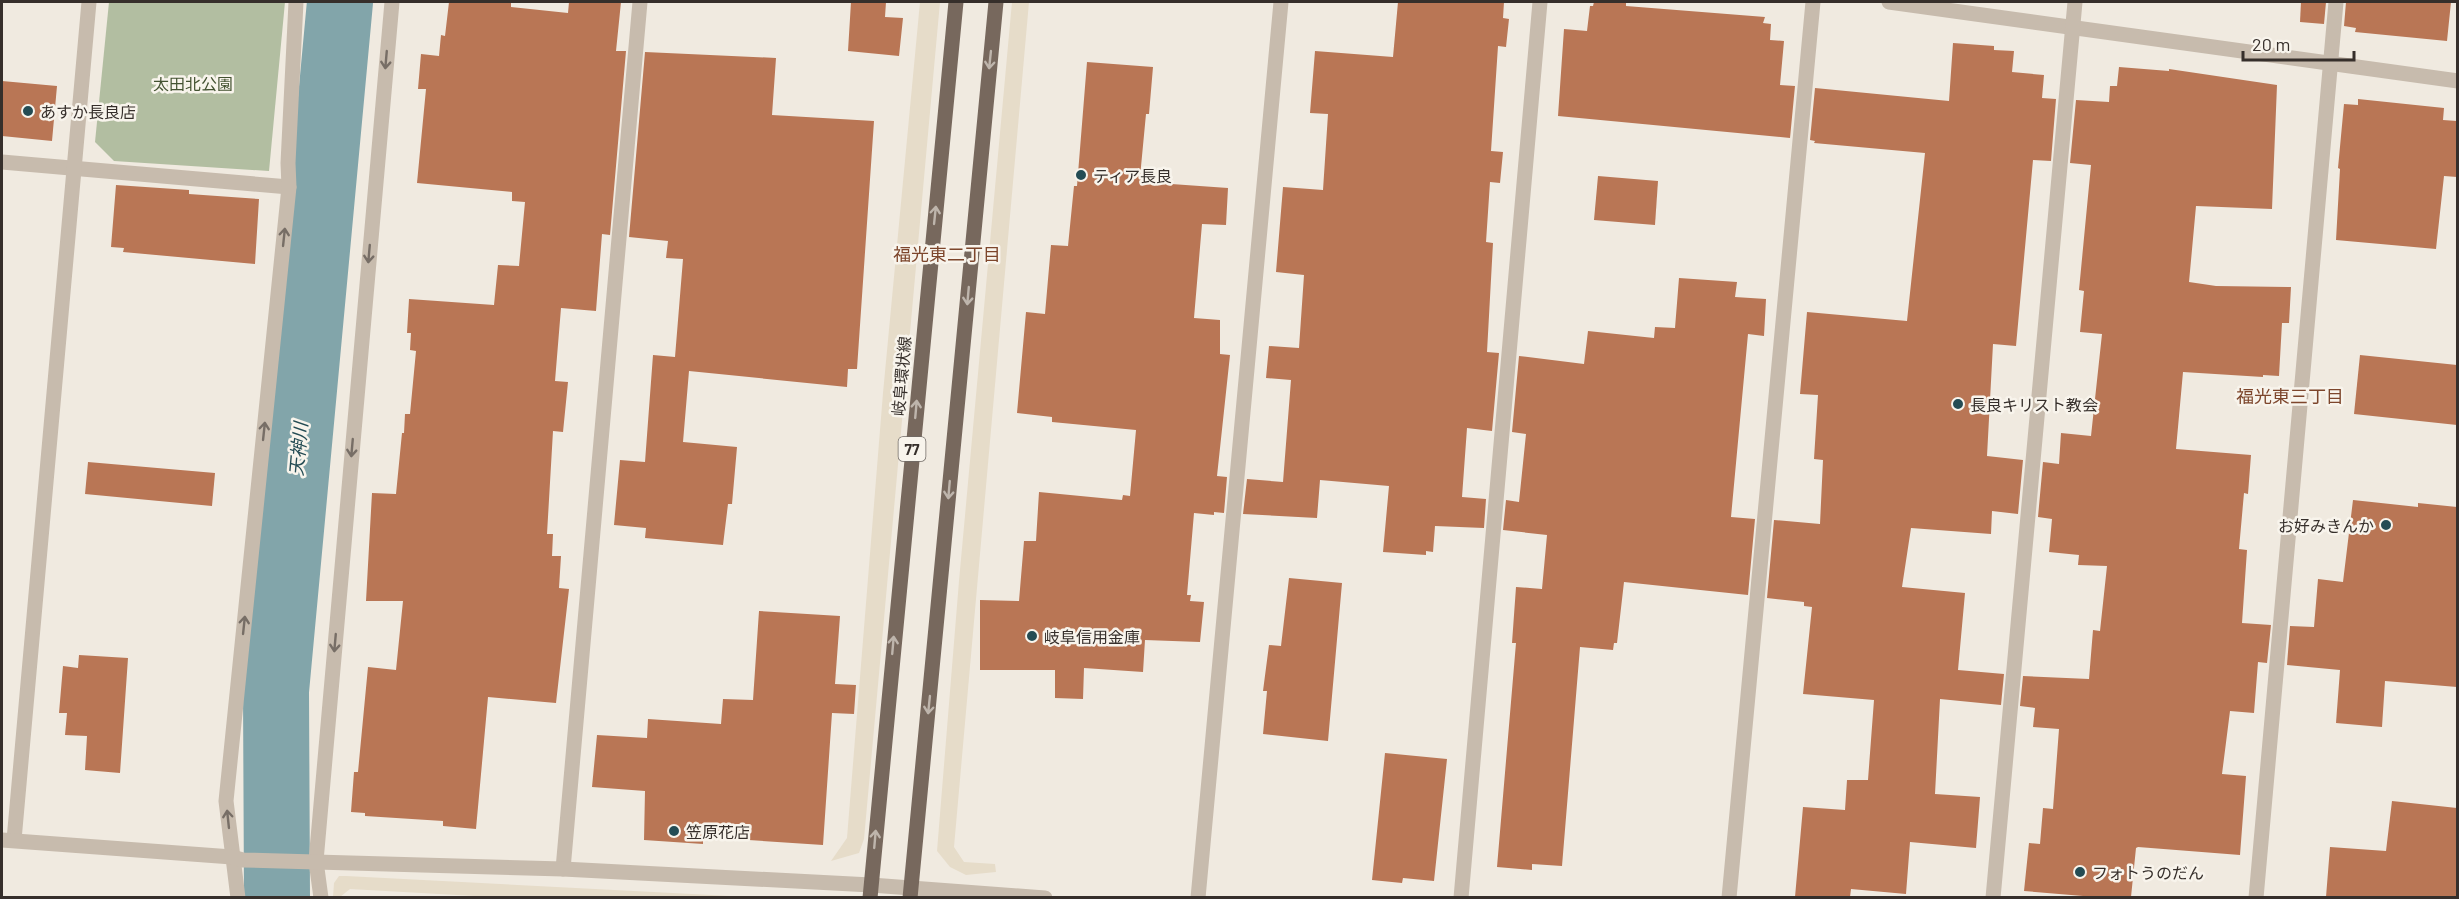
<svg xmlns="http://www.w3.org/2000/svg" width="2459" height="899" viewBox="0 0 2459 899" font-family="Barlow,'Noto Sans JP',sans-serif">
  <rect width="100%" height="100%" fill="#f0eae0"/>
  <path fill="#b2bea1" d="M 109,2 L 285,2 L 269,171 L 114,161 L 95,142 Z"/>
  <g fill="#e6dcc9">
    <path d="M 920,2 L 940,2 L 864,839 L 859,853 L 831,861 L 847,838 L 883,393 Z"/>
    <path d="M 1012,2 L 1029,2 L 954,847 L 964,862 L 995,864 L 996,872 L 966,875 L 950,867 L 937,851 L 959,581 Z"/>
    <path d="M 339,876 L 346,876 L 750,897 L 510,898 L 350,889 L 340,897 L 333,897 L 334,883 Z"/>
  </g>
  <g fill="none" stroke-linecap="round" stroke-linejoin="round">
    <path stroke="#82a5aa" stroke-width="66" d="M 277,898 L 276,691 L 340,2"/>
  </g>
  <g fill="#b97655">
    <path d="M 449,2 L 511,2 L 511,7 L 568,13 L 569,2 L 621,2 L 616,51 L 626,51 L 610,235 L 602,234 L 596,311 L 561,308 L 555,381 L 568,382 L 563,432 L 553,431 L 547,534 L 553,534 L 552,556 L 561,556 L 559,588 L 569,589 L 556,703 L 488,697 L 476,829 L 443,826 L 443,821 L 365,816 L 365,813 L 351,812 L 354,772 L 358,772 L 368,667 L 396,670 L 403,601 L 366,601 L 372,493 L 396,494 L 402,433 L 404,433 L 405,414 L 410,414 L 416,351 L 410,350 L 411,333 L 407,333 L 409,299 L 494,305 L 498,265 L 519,266 L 525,202 L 512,201 L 512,192 L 417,183 L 426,89 L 418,89 L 421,54 L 439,56 L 441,35 L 445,36 Z"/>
    <path d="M 851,2 L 886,2 L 885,17 L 903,18 L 899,56 L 848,51 Z"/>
    <path d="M 1398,2 L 1504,2 L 1503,18 L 1509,19 L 1506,47 L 1498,46 L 1491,151 L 1503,152 L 1500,183 L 1490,182 L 1486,242 L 1493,243 L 1487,352 L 1499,353 L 1492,431 L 1467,428 L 1462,497 L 1486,499 L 1484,528 L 1435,526 L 1433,552 L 1426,551 L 1426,555 L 1383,552 L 1389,486 L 1320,480 L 1317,518 L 1243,514 L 1247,479 L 1283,482 L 1291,380 L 1266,378 L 1269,346 L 1299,348 L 1304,275 L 1276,272 L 1283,187 L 1323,190 L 1328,114 L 1310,113 L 1315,51 L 1393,57 Z"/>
    <path d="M 1594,2 L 1626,2 L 1626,6 L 1765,17 L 1763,23 L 1771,24 L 1770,40 L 1784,41 L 1780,85 L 1795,86 L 1790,138 L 1558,116 L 1564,29 L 1587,31 L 1590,6 L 1593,6 Z"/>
    <path d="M 2301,2 L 2326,2 L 2324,24 L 2300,22 Z"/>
    <path d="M 2346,2 L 2451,2 L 2447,41 L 2355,32 L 2356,28 L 2344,26 Z"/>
    <path d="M 1953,43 L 1994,46 L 1994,50 L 2014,51 L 2012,72 L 2044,75 L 2042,98 L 2056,99 L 2051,161 L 2033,160 L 2016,346 L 1993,344 L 1987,456 L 2023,460 L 2018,514 L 1992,511 L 1991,534 L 1911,528 L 1902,587 L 1965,593 L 1958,670 L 2004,674 L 2001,705 L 1940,699 L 1935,794 L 1980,797 L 1976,848 L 1910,842 L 1906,894 L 1851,889 L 1850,897 L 1795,897 L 1803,807 L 1845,810 L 1847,780 L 1868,780 L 1874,700 L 1803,694 L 1812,607 L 1804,606 L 1804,602 L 1767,598 L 1774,520 L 1820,524 L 1823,460 L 1814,459 L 1818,395 L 1800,394 L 1807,312 L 1907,321 L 1925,153 L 1814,143 L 1815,141 L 1810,140 L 1815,88 L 1949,101 Z"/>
    <path d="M 645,52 L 776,58 L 772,115 L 874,121 L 857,369 L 848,369 L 847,387 L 689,371 L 683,442 L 737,447 L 732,504 L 728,504 L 723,545 L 645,538 L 646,528 L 614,525 L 620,460 L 645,462 L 653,355 L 675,357 L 683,259 L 666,258 L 668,241 L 629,237 Z"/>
    <path d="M 1087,62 L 1153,67 L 1149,114 L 1146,114 L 1140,177 L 1143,177 L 1143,182 L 1228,188 L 1226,225 L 1202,224 L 1194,318 L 1220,320 L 1220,354 L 1230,355 L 1217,476 L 1227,477 L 1224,513 L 1214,512 L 1214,515 L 1194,513 L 1187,595 L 1191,595 L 1190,601 L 1204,602 L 1200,642 L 1145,640 L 1143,672 L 1084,668 L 1083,699 L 1055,698 L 1055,670 L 980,670 L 980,600 L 1019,601 L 1024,541 L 1036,541 L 1039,492 L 1122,500 L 1123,495 L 1130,496 L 1136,430 L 1052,422 L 1052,417 L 1017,413 L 1026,312 L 1045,314 L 1051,245 L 1068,246 L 1074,186 L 1077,186 Z"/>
    <path d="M 2119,67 L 2169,71 L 2169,69 L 2277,85 L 2272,209 L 2196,206 L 2189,282 L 2216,286 L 2291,287 L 2289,323 L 2282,323 L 2279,376 L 2263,375 L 2263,377 L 2183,372 L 2176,449 L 2251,455 L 2248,494 L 2244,493 L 2239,549 L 2247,550 L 2242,623 L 2271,625 L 2267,663 L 2258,662 L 2254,713 L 2230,711 L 2222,774 L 2246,776 L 2240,855 L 2138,847 L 2136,848 L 2131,897 L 2095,897 L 2024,891 L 2029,843 L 2040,844 L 2043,808 L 2053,809 L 2059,729 L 2033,727 L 2035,708 L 2020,706 L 2023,676 L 2089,679 L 2093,630 L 2100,631 L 2107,566 L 2078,565 L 2079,555 L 2049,552 L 2052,519 L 2038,517 L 2043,462 L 2059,464 L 2061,433 L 2091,436 L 2102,334 L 2080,332 L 2084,291 L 2079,290 L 2091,165 L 2070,163 L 2076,100 L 2109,102 L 2110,86 L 2117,86 Z"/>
    <path d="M 2,81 L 57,86 L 52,141 L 2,136 Z"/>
    <path d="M 2358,99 L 2444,108 L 2443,120 L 2457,121 L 2457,177 L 2444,176 L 2436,249 L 2336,240 L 2340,169 L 2338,168 L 2344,104 L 2358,105 Z"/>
    <path d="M 1598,176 L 1658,181 L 1655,225 L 1594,220 Z"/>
    <path d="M 116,185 L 189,190 L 189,194 L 259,199 L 255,264 L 123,252 L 124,248 L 111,247 Z"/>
    <path d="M 1679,278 L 1737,282 L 1735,297 L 1766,299 L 1764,336 L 1748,334 L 1731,517 L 1755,519 L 1748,595 L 1624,582 L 1617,643 L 1614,643 L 1613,650 L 1580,647 L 1562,866 L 1532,864 L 1532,870 L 1497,867 L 1516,643 L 1512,643 L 1516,587 L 1542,589 L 1547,535 L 1503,530 L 1506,500 L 1519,502 L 1526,434 L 1512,432 L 1519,356 L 1584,364 L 1588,331 L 1654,338 L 1655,327 L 1675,328 Z"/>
    <path d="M 2360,355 L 2457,365 L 2457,425 L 2354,414 Z"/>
    <path d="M 88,462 L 215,473 L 212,506 L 85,494 Z"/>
    <path d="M 2353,500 L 2418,507 L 2418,503 L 2457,507 L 2457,687 L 2385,681 L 2382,727 L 2336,723 L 2340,670 L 2287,665 L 2290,626 L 2314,627 L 2318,579 L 2343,582 Z"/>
    <path d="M 1289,578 L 1342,583 L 1328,741 L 1263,734 L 1267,691 L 1263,691 L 1269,645 L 1281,646 Z"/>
    <path d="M 759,611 L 840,616 L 835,684 L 856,685 L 854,714 L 832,713 L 823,845 L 703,837 L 703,844 L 644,840 L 645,791 L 592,787 L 597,735 L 647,738 L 648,719 L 721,724 L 723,699 L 753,700 Z"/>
    <path d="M 79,655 L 128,658 L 120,773 L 85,770 L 87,736 L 65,735 L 67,713 L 59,713 L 63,666 L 78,668 Z"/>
    <path d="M 1385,753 L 1447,759 L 1434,881 L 1403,878 L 1402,883 L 1372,880 Z"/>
    <path d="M 2392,801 L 2457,808 L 2457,897 L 2326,897 L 2330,847 L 2386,851 Z"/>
  </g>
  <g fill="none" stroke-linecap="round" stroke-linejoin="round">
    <g stroke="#c7bbad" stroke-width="15">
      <path d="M 1889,2 L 2458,81"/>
      <path d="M 2,162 L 289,187"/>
      <path d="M 14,840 L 89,2"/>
      <path d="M 563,869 L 640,2"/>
      <path d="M 238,898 L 226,801 L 289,187 L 288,163 L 296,2"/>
      <path d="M 321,898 L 316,861 L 392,2"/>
      <path d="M 1198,898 L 1281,2"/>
      <path d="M 1461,898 L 1540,2"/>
      <path d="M 1729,898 L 1813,2"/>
      <path d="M 1993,898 L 2075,2"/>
      <path d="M 2256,898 L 2336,2"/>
    </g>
    <path stroke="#c7bbad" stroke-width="15" d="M 2,840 L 232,857 L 243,860 L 563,869 L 871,885 L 1045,898"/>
    <g stroke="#77685d" stroke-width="15">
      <path d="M 870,898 L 956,2"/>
      <path d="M 910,898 L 996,2"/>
    </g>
  </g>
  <defs><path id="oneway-shaft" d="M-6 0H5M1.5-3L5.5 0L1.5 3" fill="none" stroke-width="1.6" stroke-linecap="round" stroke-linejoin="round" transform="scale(1.5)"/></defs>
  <g stroke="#776e66">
    <use href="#oneway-shaft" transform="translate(386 60) rotate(95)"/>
    <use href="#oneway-shaft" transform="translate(284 237) rotate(-84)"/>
    <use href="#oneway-shaft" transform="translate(369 254) rotate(95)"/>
    <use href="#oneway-shaft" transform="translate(264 431) rotate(-84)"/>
    <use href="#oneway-shaft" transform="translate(352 448) rotate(95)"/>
    <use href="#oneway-shaft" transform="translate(244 625) rotate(-84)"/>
    <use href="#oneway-shaft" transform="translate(335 643) rotate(95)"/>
    <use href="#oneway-shaft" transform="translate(228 819) rotate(-96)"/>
  </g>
  <g stroke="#beb5ac">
    <use href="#oneway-shaft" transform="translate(990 60) rotate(96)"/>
    <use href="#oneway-shaft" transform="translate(935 215) rotate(-84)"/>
    <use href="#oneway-shaft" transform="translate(968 296) rotate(95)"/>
    <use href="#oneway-shaft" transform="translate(916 409) rotate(-85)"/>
    <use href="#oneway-shaft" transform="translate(949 490) rotate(95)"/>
    <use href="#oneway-shaft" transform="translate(893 645) rotate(-85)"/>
    <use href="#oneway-shaft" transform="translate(929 705) rotate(96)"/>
    <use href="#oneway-shaft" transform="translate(875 839) rotate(-85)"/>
  </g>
  <g fill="#244c54" stroke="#f8f4ec" stroke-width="2">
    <circle cx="28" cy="111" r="6"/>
    <circle cx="1081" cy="175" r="6"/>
    <circle cx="1958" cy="404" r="6"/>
    <circle cx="2386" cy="525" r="6"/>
    <circle cx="1032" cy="636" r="6"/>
    <circle cx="674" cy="831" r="6"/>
    <circle cx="2080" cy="872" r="6"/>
  </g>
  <g text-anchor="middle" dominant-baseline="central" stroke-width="5" stroke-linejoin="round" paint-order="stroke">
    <rect fill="#f8f4ec" stroke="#706a65" stroke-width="1.5" x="898.5" y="437" width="27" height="24" rx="4.5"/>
    <g font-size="15" font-weight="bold" fill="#362f2b">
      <text x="912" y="449">77</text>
    </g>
    <g font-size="16" fill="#435231" stroke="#f8f4ec">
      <text x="193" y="83">太田北公園</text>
    </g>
    <g font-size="16" fill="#362f2b" stroke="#f8f4ec" text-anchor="start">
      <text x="40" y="111">あすか長良店</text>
      <text x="1093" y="175">ティア長良</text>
      <text x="1970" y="404">長良キリスト教会</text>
      <text x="2374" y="525" text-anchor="end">お好みきんか</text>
      <text x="1044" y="636">岐阜信用金庫</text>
      <text x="686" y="831">笠原花店</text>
      <text x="2092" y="872">フォトうのだん</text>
    </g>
    <g font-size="16" fill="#362f2b" stroke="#f8f4ec">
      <text transform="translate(901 376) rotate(-85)">岐阜環状線</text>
    </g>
    <g font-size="18" fill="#7d462c" stroke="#f8f4ec">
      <text x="947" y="254">福光東二丁目</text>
      <text x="2290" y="396">福光東三丁目</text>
    </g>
    <g font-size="18" font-style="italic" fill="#244c54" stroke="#f8f4ec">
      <text transform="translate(298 449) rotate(-85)">天神川</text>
    </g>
  </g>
  <rect width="2459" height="899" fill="none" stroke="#362f2b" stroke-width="6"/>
  <path d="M2243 51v9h111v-9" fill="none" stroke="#362f2b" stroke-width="3"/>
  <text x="2252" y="51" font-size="18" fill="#362f2b" stroke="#f8f4ec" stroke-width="4.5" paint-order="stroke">20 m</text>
</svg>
